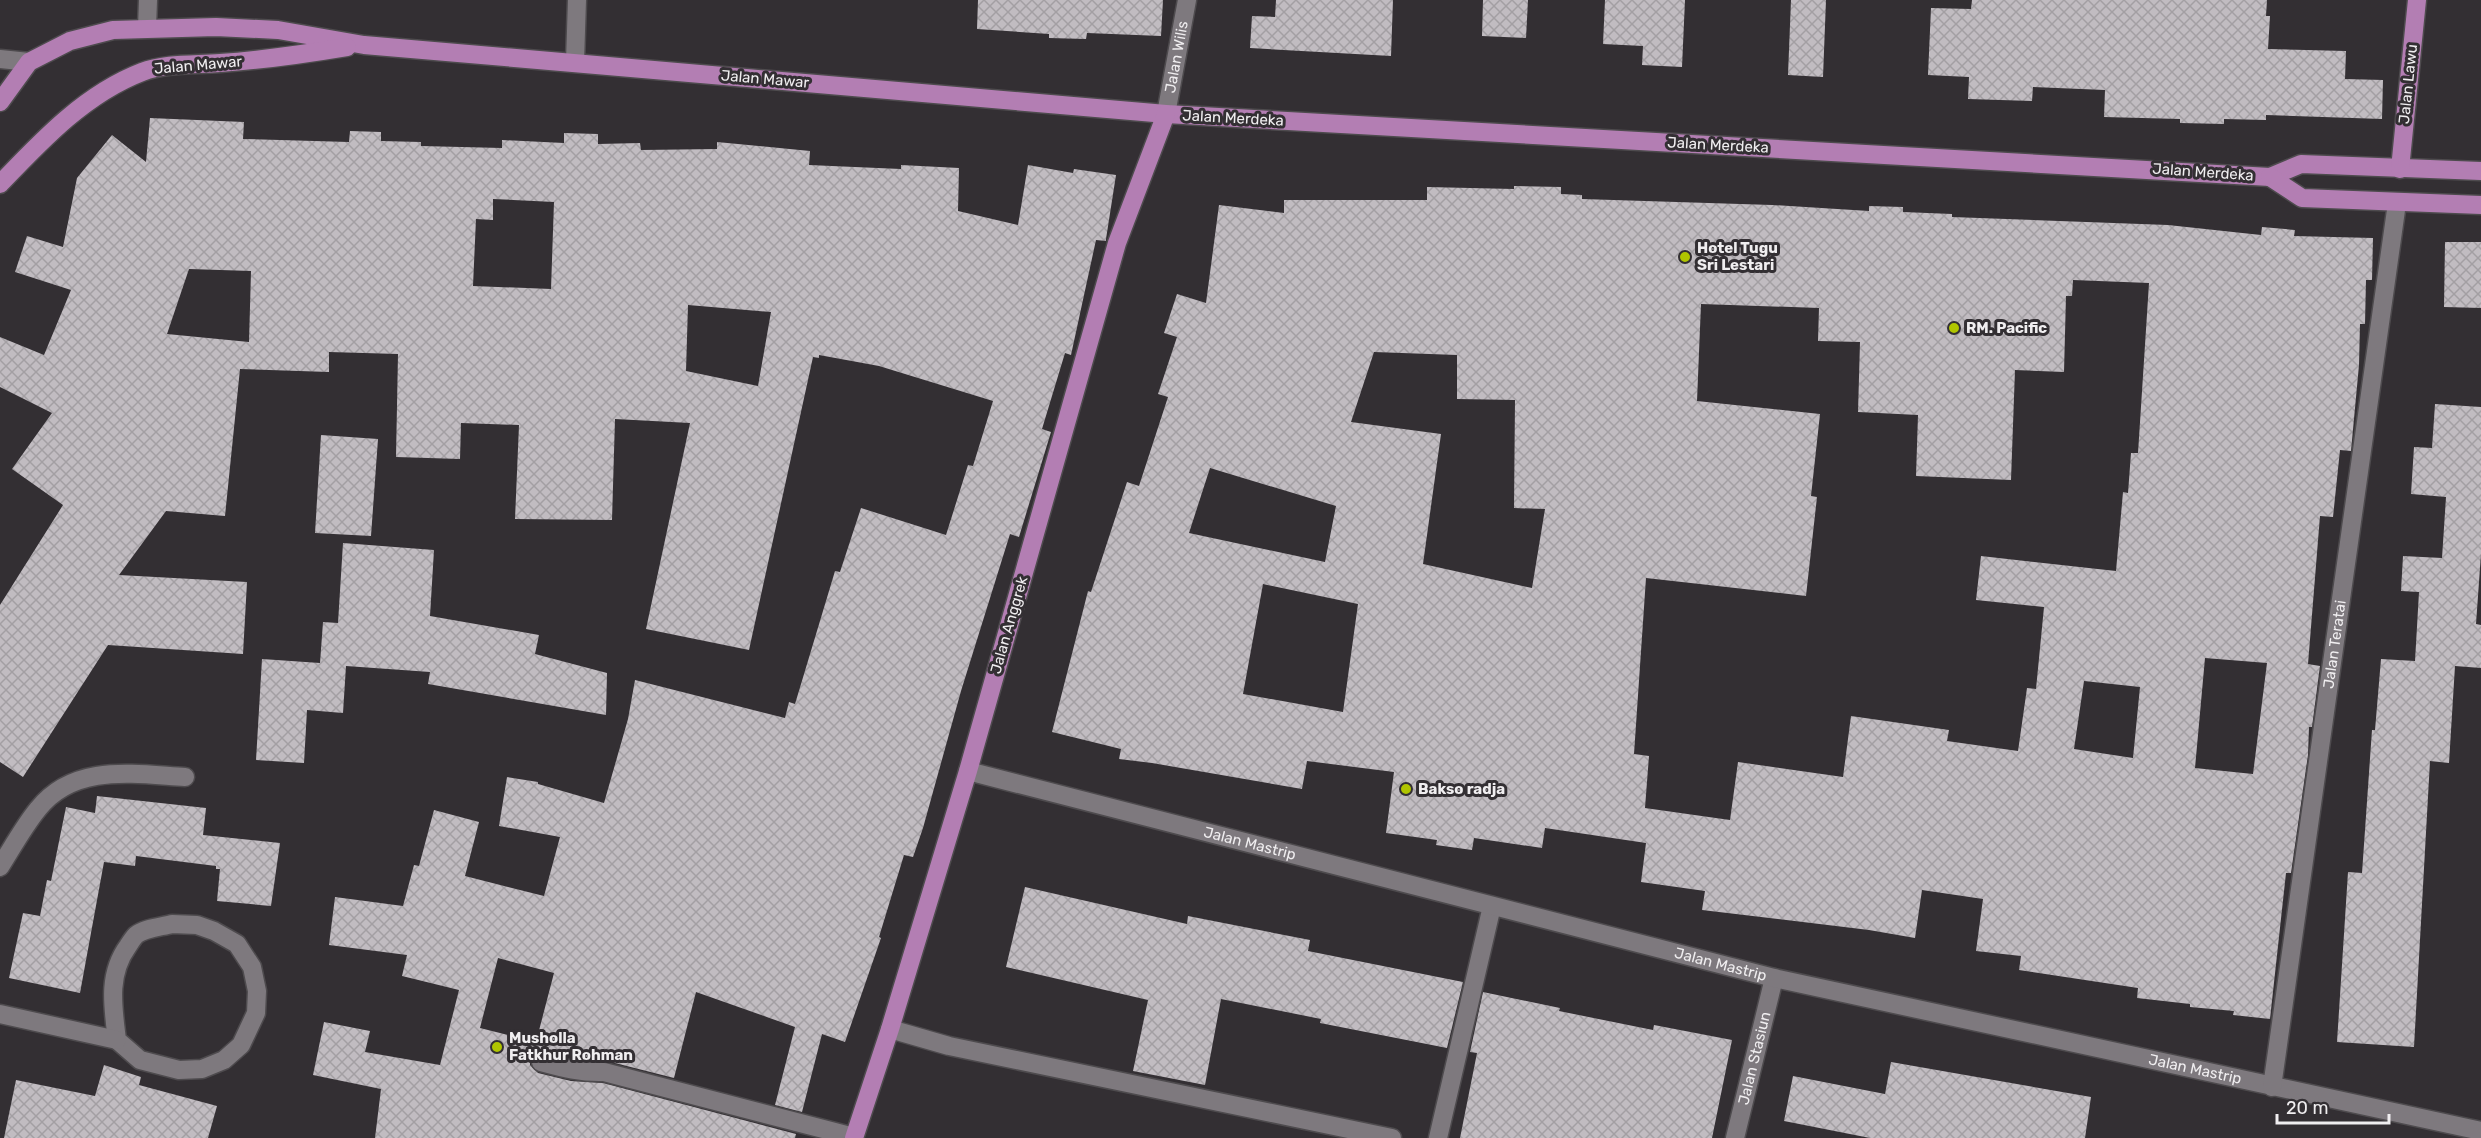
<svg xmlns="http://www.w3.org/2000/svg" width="2481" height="1138" viewBox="0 0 2481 1138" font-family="Rubik,sans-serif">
  <defs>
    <pattern id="building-cross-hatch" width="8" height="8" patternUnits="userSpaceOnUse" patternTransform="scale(1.5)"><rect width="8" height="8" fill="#c1bcc1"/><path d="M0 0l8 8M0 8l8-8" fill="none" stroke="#a39fa3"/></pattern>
  </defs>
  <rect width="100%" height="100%" fill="#332f33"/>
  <g fill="url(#building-cross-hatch)" fill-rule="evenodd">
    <path d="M 978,0 L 1163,0 L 1161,36 L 1087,33 L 1086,39 L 1049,38 L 1049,34 L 977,29 Z"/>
    <path d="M 1276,0 L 1393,0 L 1391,56 L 1250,48 L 1252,16 L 1275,17 Z"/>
    <path d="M 1483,0 L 1528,0 L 1526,38 L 1482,36 Z"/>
    <path d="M 1605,0 L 1685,0 L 1682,67 L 1642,65 L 1643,46 L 1603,44 Z"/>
    <path d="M 1791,0 L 1826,0 L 1823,77 L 1788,75 Z"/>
    <path d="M 1972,0 L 2267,0 L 2266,16 L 2270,16 L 2268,49 L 2346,51 L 2345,79 L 2383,80 L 2382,119 L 2266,115 L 2266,120 L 2224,119 L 2224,124 L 2180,123 L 2180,119 L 2104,117 L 2105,90 L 2033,87 L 2032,101 L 1968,99 L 1969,77 L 1928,75 L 1931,8 L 1971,9 Z"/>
    <path d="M 150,118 L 244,122 L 243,139 L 349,142 L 350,131 L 381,132 L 381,141 L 421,142 L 421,146 L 502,148 L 502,140 L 564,143 L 564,133 L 598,134 L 598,144 L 640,143 L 641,150 L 717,149 L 717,142 L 810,151 L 809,165 L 901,169 L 901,165 L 959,168 L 958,211 L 1018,225 L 1028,165 L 1073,173 L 1074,169 L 1116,175 L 1106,239 L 1106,241 L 1096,240 L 1071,355 L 1065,353 L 1042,429 L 1051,432 L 1019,537 L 1010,534 L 961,691 L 923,828 L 913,857 L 904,855 L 879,937 L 881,938 L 845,1042 L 822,1034 L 802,1112 L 775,1105 L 795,1027 L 696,992 L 674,1078 L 607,1061 L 582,1060 L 544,1051 L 538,1051 L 530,1059 L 530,1065 L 538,1073 L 571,1081 L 603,1083 L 796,1134 L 795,1138 L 375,1138 L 381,1089 L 313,1075 L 324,1022 L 370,1031 L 365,1052 L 440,1065 L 459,990 L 402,976 L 407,955 L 329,945 L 335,897 L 403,906 L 414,865 L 419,866 L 434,810 L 479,822 L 465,876 L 544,896 L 560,837 L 499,826 L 507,777 L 538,782 L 538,784 L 604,803 L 628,719 L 635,680 L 785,718 L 789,702 L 795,704 L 835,571 L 840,572 L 861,508 L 946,535 L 968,465 L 973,466 L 993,401 L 879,366 L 819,355 L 819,358 L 813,357 L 749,650 L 646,629 L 690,423 L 615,419 L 612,520 L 515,519 L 519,425 L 461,423 L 460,459 L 396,457 L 398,354 L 329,352 L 329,372 L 240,369 L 225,516 L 166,511 L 119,575 L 247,582 L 243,654 L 108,645 L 23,777 L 0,762 L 0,605 L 63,505 L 12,469 L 52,413 L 0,387 L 0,337 L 44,355 L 71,290 L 15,272 L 27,236 L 63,247 L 77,178 L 112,135 L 146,162 ZM 493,199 L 554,202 L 551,289 L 473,286 L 476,219 L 493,220 ZM 189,269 L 251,271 L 249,342 L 167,334 ZM 688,305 L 771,312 L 758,386 L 686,371 ZM 498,958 L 554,973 L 536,1042 L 480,1028 Z"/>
    <path d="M 1514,186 L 1561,187 L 1561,194 L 1582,195 L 1582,199 L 1772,205 L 1869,211 L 1869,206 L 1903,207 L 1903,212 L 1952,214 L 1952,217 L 2168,225 L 2261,235 L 2262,227 L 2295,230 L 2294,236 L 2373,238 L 2372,280 L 2366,280 L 2365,324 L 2360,324 L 2359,365 L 2351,451 L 2340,450 L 2333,517 L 2320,516 L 2308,664 L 2320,666 L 2312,727 L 2309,727 L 2308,755 L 2291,873 L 2286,873 L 2270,1019 L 2233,1015 L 2234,1011 L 2190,1007 L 2190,1004 L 2137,998 L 2138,988 L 2019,970 L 2021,956 L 1976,951 L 1983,899 L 1922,890 L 1915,938 L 1869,930 L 1702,910 L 1705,891 L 1641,882 L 1646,843 L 1545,828 L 1542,848 L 1474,838 L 1472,850 L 1436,845 L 1437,840 L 1386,833 L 1394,772 L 1307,761 L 1302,789 L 1152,763 L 1119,759 L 1121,749 L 1052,732 L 1088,591 L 1091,592 L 1127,482 L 1139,486 L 1168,397 L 1158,394 L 1177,337 L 1164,333 L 1177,294 L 1206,303 L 1219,205 L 1284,213 L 1284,200 L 1427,200 L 1427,187 L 1514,189 ZM 2073,280 L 2149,283 L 2138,453 L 2131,453 L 2128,493 L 2123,492 L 2116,571 L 1981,556 L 1976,600 L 2044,607 L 2036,689 L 2027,688 L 2018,751 L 1947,741 L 1949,730 L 1851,716 L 1843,777 L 1738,762 L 1730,820 L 1645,808 L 1649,756 L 1634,754 L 1646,578 L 1806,596 L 1817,497 L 1811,496 L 1820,414 L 1697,401 L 1701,304 L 1819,308 L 1818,341 L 1860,342 L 1858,412 L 1918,415 L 1916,476 L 2011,480 L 2015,370 L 2064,372 L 2066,296 L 2072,296 ZM 1374,352 L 1457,355 L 1457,399 L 1515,400 L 1514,508 L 1545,509 L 1532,588 L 1423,564 L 1441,434 L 1351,422 ZM 1210,468 L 1336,506 L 1325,562 L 1189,533 ZM 1263,584 L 1358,604 L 1343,712 L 1243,694 ZM 2205,658 L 2267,663 L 2253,774 L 2195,768 ZM 2084,681 L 2140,687 L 2133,758 L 2074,749 Z"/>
    <path d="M 2445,242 L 2481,242 L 2481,308 L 2444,307 Z"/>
    <path d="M 2435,404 L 2481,407 L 2481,554 L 2476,624 L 2481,625 L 2481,668 L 2455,666 L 2449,763 L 2430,761 L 2414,1047 L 2337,1042 L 2348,872 L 2362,873 L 2372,730 L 2375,730 L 2381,659 L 2415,661 L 2419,592 L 2401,591 L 2403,556 L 2442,558 L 2446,497 L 2411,494 L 2414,447 L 2432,448 Z"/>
    <path d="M 321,435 L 378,439 L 371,536 L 315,533 Z"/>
    <path d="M 343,543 L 434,550 L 430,616 L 539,635 L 535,654 L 607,673 L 606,715 L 428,684 L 430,672 L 346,666 L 343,713 L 307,710 L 304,763 L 256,760 L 262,659 L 320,663 L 323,622 L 338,623 Z"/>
    <path d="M 97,796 L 206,808 L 203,835 L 280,843 L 271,906 L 217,901 L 220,869 L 216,869 L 216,866 L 136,856 L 135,866 L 104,862 L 80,993 L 9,978 L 23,913 L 40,916 L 47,880 L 51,881 L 66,807 L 95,813 Z"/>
    <path d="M 1025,887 L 1187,924 L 1188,916 L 1310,940 L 1308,951 L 1463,982 L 1447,1048 L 1320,1023 L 1321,1019 L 1221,999 L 1205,1085 L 1133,1071 L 1148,1000 L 1006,967 Z"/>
    <path d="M 1483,992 L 1560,1008 L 1559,1011 L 1653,1030 L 1654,1025 L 1732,1040 L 1712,1138 L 1460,1138 L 1477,1053 L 1470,1052 Z"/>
    <path d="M 1891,1062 L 2091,1097 L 2085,1138 L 1870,1138 L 1784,1121 L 1793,1076 L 1885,1094 Z"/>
    <path d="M 104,1065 L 141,1077 L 139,1085 L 217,1106 L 208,1138 L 4,1138 L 16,1080 L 95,1096 Z"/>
  </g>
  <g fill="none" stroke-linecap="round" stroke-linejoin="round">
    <defs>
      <g id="lane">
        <path d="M 890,1029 L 949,1046 L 1392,1138"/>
        <path d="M 1438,1138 L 1492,906"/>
      </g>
      <g id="street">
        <path d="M 147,28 L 148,0"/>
        <path d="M 0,59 L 29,62"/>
        <path d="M 575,62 L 577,0"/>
        <path d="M 0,867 C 12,848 24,826 38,809 C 74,763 134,774 185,777"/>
        <path d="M 172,924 L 197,925 L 214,931 L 237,944 L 252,967 L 257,991 L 256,1013 L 241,1045 L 224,1060 L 202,1069 L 179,1070 L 140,1060 L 117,1040 C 113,1007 107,975 128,946 C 130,943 133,938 136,935 C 145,928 161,927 172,924 Z"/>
        <path d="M 0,1014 L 117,1040"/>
        <path d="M 541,1062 C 563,1068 582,1073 604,1072 L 854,1137"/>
        <path id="s1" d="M 1735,1138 L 1774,978"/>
      </g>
      <g id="secondary">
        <path id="s2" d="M 1166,114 L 1187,0"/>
        <path id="s3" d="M 968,771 L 1774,978 L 2481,1131"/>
        <path id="s4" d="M 2272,1087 L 2397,203"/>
      </g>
      <g id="primary">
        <path d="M 0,102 L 29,62 L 70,41 L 113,30 L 216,27 L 278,30 L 364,45 L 1166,114 L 2270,177 L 2301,164 L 2481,171"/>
        <path d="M 2400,169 L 2417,0"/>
        <path d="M 2270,177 L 2302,198 L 2481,205"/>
        <path d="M 0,184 C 42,140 85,94 142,72 C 165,63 195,65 220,63 C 263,60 305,54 347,47"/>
        <path d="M 854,1138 L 890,1029 L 968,771 L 1117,243 L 1166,114"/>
      </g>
    </defs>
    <use href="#lane" stroke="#4e4b4e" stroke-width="21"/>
    <use href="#street" stroke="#4e4b4e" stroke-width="21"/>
    <use href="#secondary" stroke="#4e4b4e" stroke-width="21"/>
    <use href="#primary" stroke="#4e4b4e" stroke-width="21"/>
    <use href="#lane" stroke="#7e797e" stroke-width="18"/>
    <use href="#street" stroke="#7e797e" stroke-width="18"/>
    <use href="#secondary" stroke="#7e797e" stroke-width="18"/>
    <use href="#primary" stroke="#b37eb3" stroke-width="18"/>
  </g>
  <g fill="#b0c500" stroke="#332f33" stroke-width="2">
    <circle cx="1685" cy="257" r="6"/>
    <circle cx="1954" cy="328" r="6"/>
    <circle cx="1406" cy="789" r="6"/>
    <circle cx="497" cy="1047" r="6"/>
  </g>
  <g text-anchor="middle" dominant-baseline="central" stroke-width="6" stroke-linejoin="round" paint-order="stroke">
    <g font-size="15" fill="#f0eef0" stroke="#332f33">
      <text stroke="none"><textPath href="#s2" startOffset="58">Jalan Wilis</textPath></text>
      <text transform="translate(198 65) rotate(-5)">Jalan Mawar</text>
      <text transform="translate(765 79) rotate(5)">Jalan Mawar</text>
      <text transform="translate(2408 84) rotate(-84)">Jalan Lawu</text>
      <text transform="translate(1233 118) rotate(3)">Jalan Merdeka</text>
      <text transform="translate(1718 145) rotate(3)">Jalan Merdeka</text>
      <text transform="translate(2203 172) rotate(4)">Jalan Merdeka</text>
      <text transform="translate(1009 625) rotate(-74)">Jalan Anggrek</text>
      <text stroke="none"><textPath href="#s4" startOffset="447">Jalan Teratai</textPath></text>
      <text stroke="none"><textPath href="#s3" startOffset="291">Jalan Mastrip</textPath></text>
      <text stroke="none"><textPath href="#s3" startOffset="777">Jalan Mastrip</textPath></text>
      <text stroke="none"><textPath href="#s1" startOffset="82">Jalan Stasiun</textPath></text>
      <text stroke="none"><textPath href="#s3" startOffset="1263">Jalan Mastrip</textPath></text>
    </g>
    <g font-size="15" font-weight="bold" fill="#f0eef0" stroke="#332f33" text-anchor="start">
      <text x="1697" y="248">Hotel Tugu<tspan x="1697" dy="17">Sri Lestari</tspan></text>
      <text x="1966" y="328">RM. Pacific</text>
      <text x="1418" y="789">Bakso radja</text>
      <text x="509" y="1038">Musholla<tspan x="509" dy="17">Fatkhur Rohman</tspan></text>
    </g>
  </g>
  <path d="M2277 1114v9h112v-9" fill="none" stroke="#f0eef0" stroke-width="3"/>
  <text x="2286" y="1114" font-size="18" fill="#f0eef0" stroke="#332f33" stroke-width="4.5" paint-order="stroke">20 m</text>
</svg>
